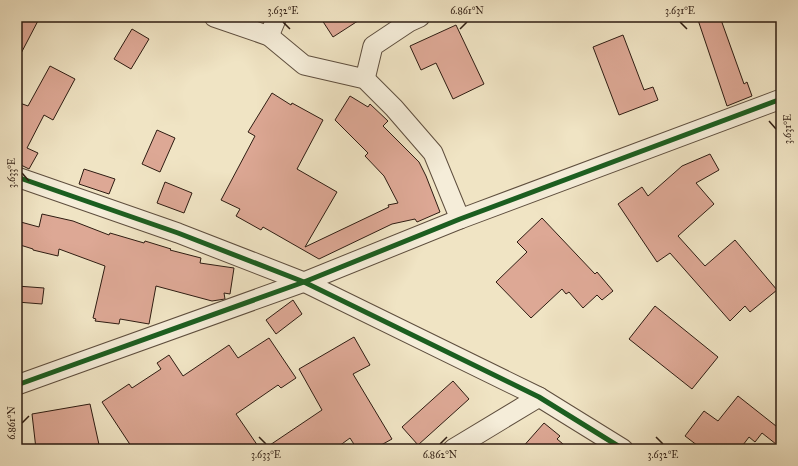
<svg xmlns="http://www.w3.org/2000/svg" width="798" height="466" viewBox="0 0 798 466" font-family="'IM FELL Great Primer',serif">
  <rect width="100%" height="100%" fill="#f0e4c4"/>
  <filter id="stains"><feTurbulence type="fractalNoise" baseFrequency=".005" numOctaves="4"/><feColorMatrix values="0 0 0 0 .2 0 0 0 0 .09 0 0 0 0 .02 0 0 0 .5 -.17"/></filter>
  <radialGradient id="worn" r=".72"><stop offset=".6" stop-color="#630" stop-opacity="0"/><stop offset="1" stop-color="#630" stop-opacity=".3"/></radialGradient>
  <g fill="#dda895" stroke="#2e1c12">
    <path d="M 17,17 L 40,17 L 17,61 Z"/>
    <path d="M 320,17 L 364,17 L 333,37 Z"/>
    <path d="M 697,17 L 720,17 L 744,84 L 747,82 L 752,96 L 727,106 Z"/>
    <path d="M 456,25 L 484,84 L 453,99 L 436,63 L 421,70 L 410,46 Z"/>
    <path d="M 132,29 L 149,39 L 131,69 L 114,59 Z"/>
    <path d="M 623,35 L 644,90 L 653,87 L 658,100 L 619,115 L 593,47 Z"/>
    <path d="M 50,66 L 75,79 L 53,120 L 44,115 L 27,148 L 38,153 L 29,169 L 19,164 L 17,166 L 17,102 L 28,106 Z"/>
    <path d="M 272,93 L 291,105 L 292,103 L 323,120 L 297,169 L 337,192 L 305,247 L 389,207 L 388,205 L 398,203 L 384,176 L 365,156 L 368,153 L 335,120 L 350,96 L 368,107 L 370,104 L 388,121 L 383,126 L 419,162 L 426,176 L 440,212 L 417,222 L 415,219 L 392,224 L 319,259 L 263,227 L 261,230 L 236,216 L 240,209 L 221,200 L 255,136 L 248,132 Z"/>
    <path d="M 157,130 L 175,138 L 160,172 L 142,164 Z"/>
    <path d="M 710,154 L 719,170 L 696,183 L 714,204 L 678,236 L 705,266 L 735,240 L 777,290 L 750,312 L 745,306 L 730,321 L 670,253 L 657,262 L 618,204 L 642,187 L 648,196 L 682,166 Z"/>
    <path d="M 84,169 L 115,179 L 109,194 L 79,184 Z"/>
    <path d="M 165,182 L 192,193 L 184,213 L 157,203 Z"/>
    <path d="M 42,214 L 73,221 L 109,235 L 110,233 L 144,243 L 145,241 L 171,249 L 170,250 L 201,258 L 200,263 L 234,268 L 230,294 L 224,293 L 225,299 L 212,301 L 156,286 L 149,324 L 120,319 L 119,324 L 95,321 L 96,319 L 93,318 L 105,266 L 59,249 L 58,256 L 33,250 L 33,249 L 17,244 L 17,221 L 39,227 Z"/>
    <path d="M 542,218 L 595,274 L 597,272 L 613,291 L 602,300 L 597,295 L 583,308 L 569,292 L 566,294 L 562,289 L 531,318 L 496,282 L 527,252 L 517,242 Z"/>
    <path d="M 17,286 L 44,288 L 42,304 L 17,302 Z"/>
    <path d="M 293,300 L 302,314 L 276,334 L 266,320 Z"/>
    <path d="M 655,306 L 718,357 L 692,389 L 629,339 Z"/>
    <path d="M 354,337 L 370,365 L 353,374 L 392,439 L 374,449 L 357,449 L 350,438 L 335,449 L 264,449 L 322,410 L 299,369 Z"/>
    <path d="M 269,338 L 296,378 L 281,388 L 278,385 L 236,414 L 260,449 L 133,449 L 102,402 L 129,384 L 132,388 L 161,369 L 157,363 L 169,355 L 183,376 L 229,345 L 238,358 Z"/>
    <path d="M 453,381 L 469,399 L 418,445 L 402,427 Z"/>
    <path d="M 738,396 L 781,430 L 781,448 L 762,433 L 755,442 L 749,437 L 740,449 L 702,449 L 685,436 L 704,411 L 718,421 Z"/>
    <path d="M 90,404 L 100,449 L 36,449 L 32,414 Z"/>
    <path d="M 544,423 L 560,436 L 557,439 L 569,449 L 521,449 Z"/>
  </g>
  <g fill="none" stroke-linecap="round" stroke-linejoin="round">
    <defs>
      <g id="minor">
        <path d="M 214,17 L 269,36 L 304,65 L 365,79 L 394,108 L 433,153 L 460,219"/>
        <path d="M 269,36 L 277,17"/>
        <path d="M 365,79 L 373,46 L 409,22 L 420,17"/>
        <path d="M 17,177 L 178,233 L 304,282 L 539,397 L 623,449"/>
        <path d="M 17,385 L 304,282 L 460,219 L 781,99"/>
        <path d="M 453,449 L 539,397"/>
      </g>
    </defs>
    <use href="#minor" stroke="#5e4e3e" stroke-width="21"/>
    <use href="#minor" stroke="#f5edd9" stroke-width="19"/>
    <defs>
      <g id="cycleway">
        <path d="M 17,177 L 178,233 L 304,282 L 539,397 L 623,449"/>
        <path d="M 17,385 L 304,282 L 460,219 L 781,99"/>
      </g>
    </defs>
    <use href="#cycleway" stroke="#f5edd9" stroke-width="8"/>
    <use href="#cycleway" stroke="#1b5e20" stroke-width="5"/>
  </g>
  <path fill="none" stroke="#2e1c12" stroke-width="1.5" d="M 283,22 L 290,29M 680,22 L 687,29M 460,29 L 467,22M 769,121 L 776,129M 22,173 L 29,181M 22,423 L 29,416M 259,437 L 266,444M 656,437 L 663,444M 440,444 L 447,437"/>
  <rect width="798" height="466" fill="none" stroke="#f0e4c4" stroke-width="44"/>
  <rect x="22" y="22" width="754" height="422" fill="none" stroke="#2e1c12" stroke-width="1.5"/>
  <g font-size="10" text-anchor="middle" fill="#2e1c12">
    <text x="283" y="14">3.632°E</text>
    <text x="467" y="14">6.861°N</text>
    <text x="680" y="14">3.631°E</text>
    <text transform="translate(787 129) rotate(-90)" y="4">3.631°E</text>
    <text transform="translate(11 173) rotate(-90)" y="4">3.633°E</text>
    <text transform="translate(11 423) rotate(-90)" y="4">6.861°N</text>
    <text x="266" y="458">3.633°E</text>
    <text x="440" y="458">6.862°N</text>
    <text x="663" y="458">3.632°E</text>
  </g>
  <rect width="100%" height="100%" filter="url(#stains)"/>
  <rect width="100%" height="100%" fill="url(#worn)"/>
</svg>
